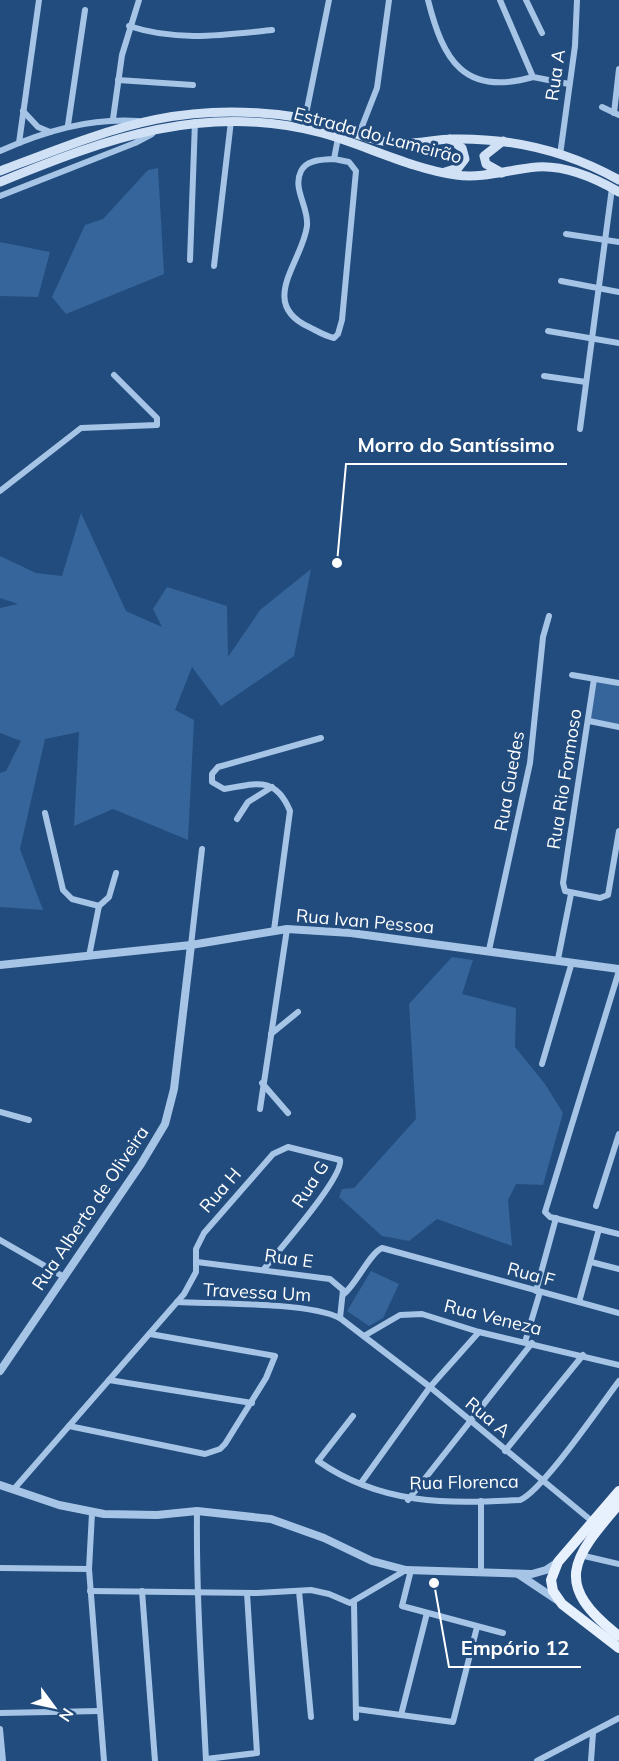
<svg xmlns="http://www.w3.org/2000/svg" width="619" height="1761" viewBox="0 0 619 1761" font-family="Mulish,sans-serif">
  <rect width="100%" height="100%" fill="#224c7d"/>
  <g fill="#35659b">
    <path d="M 158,168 L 164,274 L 66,314 L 52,297 L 85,225 L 103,219 L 148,170 Z"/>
    <path d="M 0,242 L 50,252 L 38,297 L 0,296 Z"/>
    <path d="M 81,513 L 126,611 L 162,627 L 153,609 L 167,587 L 227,606 L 228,657 L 260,610 L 311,569 L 294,656 L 221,706 L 192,667 L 175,710 L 194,720 L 188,840 L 113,809 L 74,826 L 79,732 L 45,739 L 20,849 L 43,910 L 0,907 L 0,773 L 6,771 L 21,741 L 0,733 L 0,608 L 18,604 L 0,598 L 0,556 L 36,573 L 62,576 Z"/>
    <path d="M 594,679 L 619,683 L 619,727 L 589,721 Z"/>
    <path d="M 452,957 L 473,960 L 462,994 L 516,1008 L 515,1047 L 545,1084 L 563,1113 L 543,1185 L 516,1184 L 508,1200 L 512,1246 L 437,1219 L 409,1241 L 382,1236 L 339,1197 L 342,1189 L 354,1188 L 416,1119 L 409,1004 Z"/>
    <path d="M 371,1271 L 399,1284 L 383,1318 L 369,1326 L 347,1311 Z"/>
  </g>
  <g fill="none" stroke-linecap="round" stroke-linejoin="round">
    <g stroke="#a6c4e6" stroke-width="6">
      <path d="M 428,0 C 443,60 464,97 533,77"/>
      <path d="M 500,0 L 533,77 L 569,84"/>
      <path d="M 526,0 L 542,33"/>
      <path d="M 129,26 C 177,42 223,35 272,30"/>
      <path d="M 118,80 L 193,85"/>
      <path d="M 602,107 L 619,115"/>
      <path d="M 23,111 L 38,127 L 50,132"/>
      <path d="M 614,113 L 619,69"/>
      <path d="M 113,119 L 122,55 L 139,0"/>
      <path d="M 305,119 L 329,0"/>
      <path d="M 68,125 L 85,10"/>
      <path d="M 359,134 L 377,88 L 389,0"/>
      <path d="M 19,143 L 39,0"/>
      <path d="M 0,151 C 45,131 89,118 138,121"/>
      <path d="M 560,155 L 575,46 L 577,0"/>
      <path d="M 334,159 L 349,162 L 356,171 L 342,320 L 338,334 L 334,338 C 325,336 317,331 309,327 C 257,303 303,261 307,226 C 309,207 292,189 301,171 C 307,159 323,160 334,159 Z"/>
      <path d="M 334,159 L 338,138"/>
      <path d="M 0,196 L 135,143 L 152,134"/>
      <path d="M 566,234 L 619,242"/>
      <path d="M 190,260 L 195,122"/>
      <path d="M 214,266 L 231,121"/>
      <path d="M 561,281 L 619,292"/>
      <path d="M 548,331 L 619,343"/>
      <path d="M 544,376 L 586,382"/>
      <path d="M 580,429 L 612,188"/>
      <path d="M 0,491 L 81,428 L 157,425 L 157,418 L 114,375"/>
      <path d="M 572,675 L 619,683"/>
      <path d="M 594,679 L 563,883 L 565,891 L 600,898 L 608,895 L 619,831"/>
      <path d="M 589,721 L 619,727"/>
      <path d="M 45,813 L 63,890 L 72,899 L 99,906"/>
      <path d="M 237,819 L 248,802 L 272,787"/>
      <path d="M 274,930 L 290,811 C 275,775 255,784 224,789 L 212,782 L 212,774 L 218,767 L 321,738"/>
      <path d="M 191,945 L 202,849"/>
      <path d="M 489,950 L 530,763 L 543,637 L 549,616"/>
      <path d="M 89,956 L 99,906 L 109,897 L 116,873"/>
      <path d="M 558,959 L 571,894"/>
      <path d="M 619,971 L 545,1212 L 550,1217 L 619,1234"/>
      <path d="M 271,1034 L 298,1012"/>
      <path d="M 542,1064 L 572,962"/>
      <path d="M 262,1083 L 288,1113"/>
      <path d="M 260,1109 L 287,929"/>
      <path d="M 0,1112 L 29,1120"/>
      <path d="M 596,1206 L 619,1134"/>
      <path d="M 0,1240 L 64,1277"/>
      <path d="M 197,1262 L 330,1279 L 343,1290 L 340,1318"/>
      <path d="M 591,1262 L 619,1269"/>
      <path d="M 536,1291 L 556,1218"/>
      <path d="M 344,1294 C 357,1283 370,1253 382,1248 L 619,1313"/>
      <path d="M 177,1302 C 217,1304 308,1302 340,1318 L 430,1387 L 593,1522"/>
      <path d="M 579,1302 L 599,1229"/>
      <path d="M 364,1336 L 400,1315 L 422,1314 L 479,1332 L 619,1365"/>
      <path d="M 525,1342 L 540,1292"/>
      <path d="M 109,1380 L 252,1403"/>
      <path d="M 353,1416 L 318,1461 C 381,1505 447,1504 520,1500 C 543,1490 600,1406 619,1381"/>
      <path d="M 69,1426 L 205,1454 L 220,1449 L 225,1444 L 266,1378 L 275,1356 L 150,1334"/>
      <path d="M 505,1451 L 583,1355"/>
      <path d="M 361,1483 L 430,1387 L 479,1332"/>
      <path d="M 14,1489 L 184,1294 L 196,1272 L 196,1249 L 204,1233 L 273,1154 L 288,1147 L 340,1160 C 344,1177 277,1252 264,1269"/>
      <path d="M 408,1500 L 532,1343"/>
      <path d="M 197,1511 C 196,1594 202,1678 206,1761"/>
      <path d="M 92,1513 L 89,1569 L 104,1761"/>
      <path d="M 580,1555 L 619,1564"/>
      <path d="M 0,1568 L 89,1569"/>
      <path d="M 411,1570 L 402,1606 L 503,1633"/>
      <path d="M 481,1571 L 481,1501"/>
      <path d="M 90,1591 L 257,1593 L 311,1590 L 329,1594 L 350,1603 L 406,1570"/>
      <path d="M 142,1591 L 155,1761"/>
      <path d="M 299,1591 L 311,1717"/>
      <path d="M 354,1603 L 356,1718"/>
      <path d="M 356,1709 L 453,1722 L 477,1627"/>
      <path d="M 0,1713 L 100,1711"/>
      <path d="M 401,1715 L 427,1613"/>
      <path d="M 0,1729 L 3,1761"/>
      <path d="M 206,1759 L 257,1753 L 247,1593"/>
      <path d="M 537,1761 L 619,1718"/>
      <path d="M 591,1761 L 593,1733"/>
    </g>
    <g stroke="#a6c4e6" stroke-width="8">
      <path d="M 0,965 L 191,945 L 287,929 L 351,933 L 619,969"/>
      <path d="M 0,1371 L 141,1164 L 165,1124 L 174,1089 L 191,945"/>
      <path d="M 0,1485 L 59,1505 L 104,1514 L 157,1515 L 197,1511 L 271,1519 L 324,1538 L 372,1561 L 406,1570 L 532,1574 L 546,1570 L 558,1562"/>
      <path d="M 518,1574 L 557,1600"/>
    </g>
    <g stroke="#d0e1f5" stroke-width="9">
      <path d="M 0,171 C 111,129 181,98 303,118 C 334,124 364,140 395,143 C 415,145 434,139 454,139 C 512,138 569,152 619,180"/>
      <path d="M 445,172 L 458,168 L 465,159 L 462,148 L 450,139"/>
      <path d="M 502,173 L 486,164 L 484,156 L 503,141"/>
      <path d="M 0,182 C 107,138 206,102 322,133 C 365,145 412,169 456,175 C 484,179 510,169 537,167 C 566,165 595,178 619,192"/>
    </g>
    <g stroke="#e7f0fd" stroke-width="10">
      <path d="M 619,1491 L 558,1562 L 551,1580 L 553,1591 L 562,1604 L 619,1648"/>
      <path d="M 619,1504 C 572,1559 552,1584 619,1636"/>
    </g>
  </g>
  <g text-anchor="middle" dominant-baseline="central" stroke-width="6" stroke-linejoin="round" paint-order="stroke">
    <g font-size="18" fill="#fff" stroke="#224c7d">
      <text transform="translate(555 75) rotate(-82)">Rua A</text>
      <text transform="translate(378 135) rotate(15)">Estrada do Lameirão</text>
      <text transform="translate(564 779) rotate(-81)">Rua Rio Formoso</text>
      <text transform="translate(509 781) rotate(-80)">Rua Guedes</text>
      <text transform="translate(365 921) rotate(5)">Rua Ivan Pessoa</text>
      <text transform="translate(310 1184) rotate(-57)">Rua G</text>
      <text transform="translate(220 1190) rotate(-49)">Rua H</text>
      <text transform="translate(90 1208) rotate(-56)">Rua Alberto de Oliveira</text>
      <text transform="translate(289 1258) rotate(8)">Rua E</text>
      <text transform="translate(531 1274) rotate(15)">Rua F</text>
      <text transform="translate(257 1292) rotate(3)">Travessa Um</text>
      <text transform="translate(493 1317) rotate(14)">Rua Veneza</text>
      <text transform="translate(488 1417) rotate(40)">Rua A</text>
      <text transform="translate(464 1482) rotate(-1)">Rua Florenca</text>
    </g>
  </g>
  <path fill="none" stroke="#fff" stroke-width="2" d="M337 563L346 464H567M434 1583L449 1667H581"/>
  <g fill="#fff" stroke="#224c7d" stroke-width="2">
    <circle cx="337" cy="563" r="6"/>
    <circle cx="434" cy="1583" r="6"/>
  </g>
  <g font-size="20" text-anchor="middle" font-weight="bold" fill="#fff" stroke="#224c7d" stroke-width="6" stroke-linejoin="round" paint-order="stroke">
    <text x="456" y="452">Morro do Santíssimo</text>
    <text x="515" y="1655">Empório 12</text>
  </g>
  <g transform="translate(54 1707) rotate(123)" stroke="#224c7d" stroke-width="4.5" paint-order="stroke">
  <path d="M0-4.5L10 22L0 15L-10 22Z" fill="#ffffff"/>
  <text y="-9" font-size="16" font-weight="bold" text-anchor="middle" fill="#ffffff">N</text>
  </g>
</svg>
